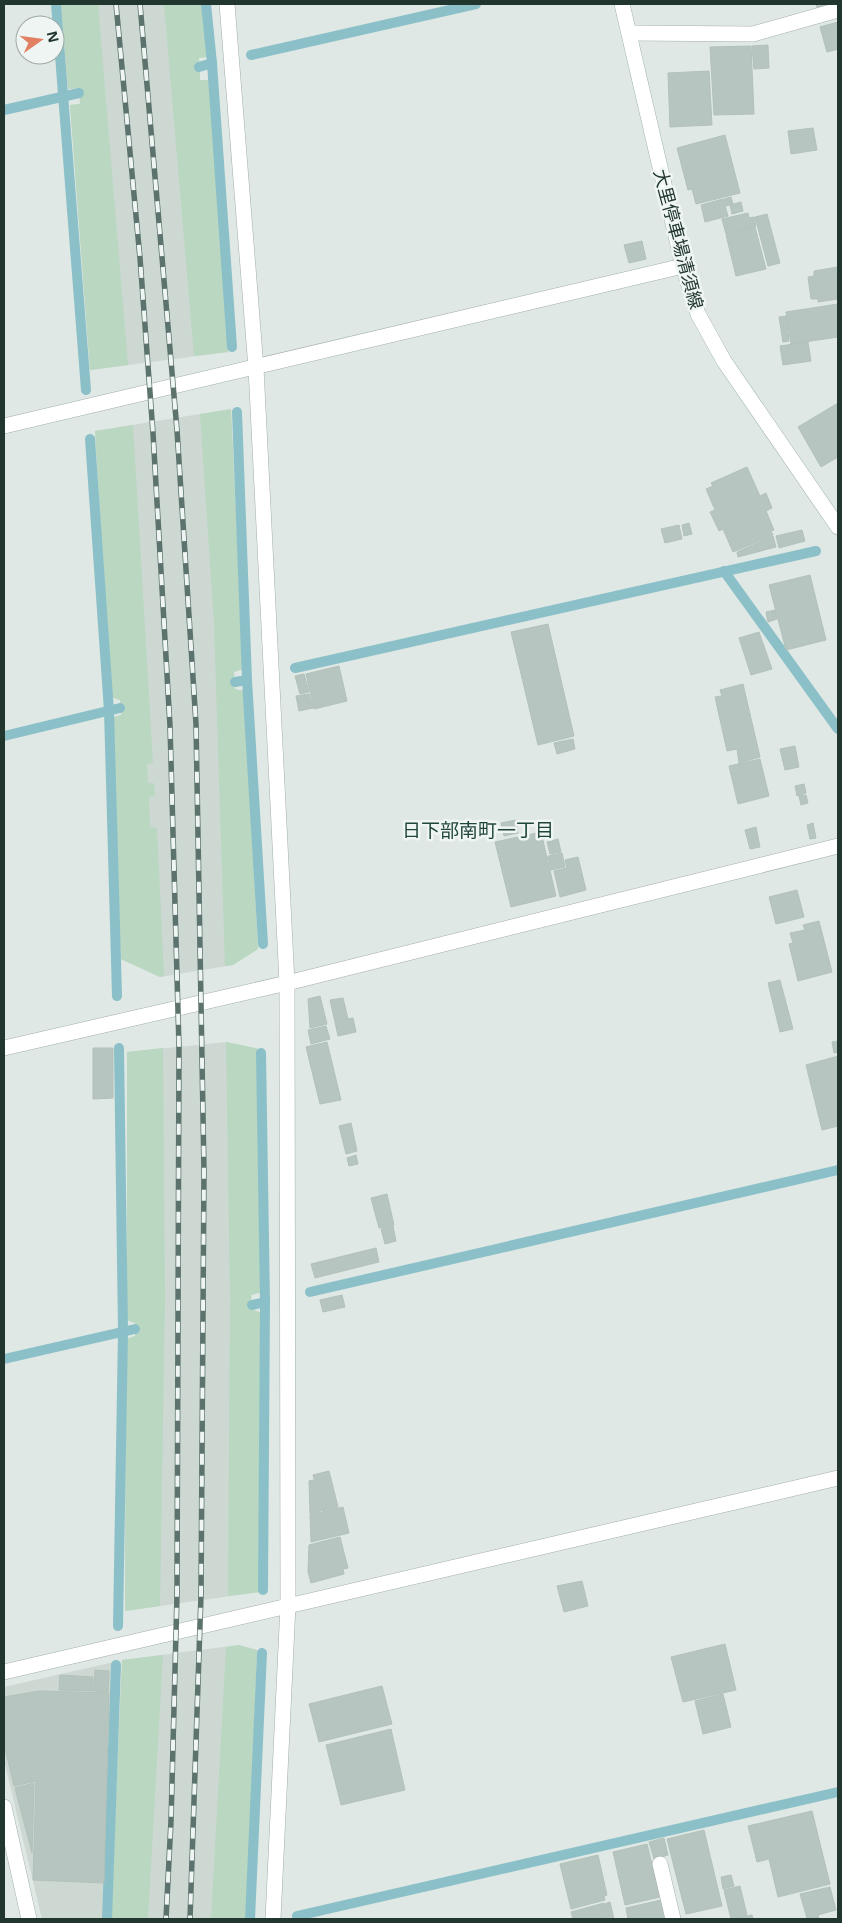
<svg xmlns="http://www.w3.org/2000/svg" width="842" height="1923" viewBox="0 0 842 1923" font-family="'Noto Sans','Noto Sans JP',sans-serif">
  <rect width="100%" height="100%" fill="#dfe8e4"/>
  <g fill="#cdd8d3">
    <path d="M 61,4 L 202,4 L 207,57 L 199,58 L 200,80 L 209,80 L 228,352 L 90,370 L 70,105 L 80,104 L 79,88 L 68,89 Z"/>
    <path d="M 231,409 L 243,669 L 234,672 L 235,689 L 244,691 L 258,949 L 233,965 L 160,977 L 121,959 L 111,718 L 121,715 L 120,700 L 111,697 L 95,431 Z"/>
    <path d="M 227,1042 L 259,1049 L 262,1292 L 251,1295 L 252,1309 L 261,1313 L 260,1592 L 125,1611 L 126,1339 L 135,1336 L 135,1323 L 127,1320 L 127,1052 Z"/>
    <path d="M 239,1645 L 257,1650 L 247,1919 L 111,1919 L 122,1660 Z"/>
    <path d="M 114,1662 L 104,1919 L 42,1919 L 4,1760 L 4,1687 Z"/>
  </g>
  <g fill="#b9d7c1">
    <path d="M 61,4 L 98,4 L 128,365 L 90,370 L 70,105 L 80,104 L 79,88 L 68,89 Z"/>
    <path d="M 164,4 L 202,4 L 207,57 L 199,58 L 200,80 L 209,80 L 228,352 L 194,356 Z"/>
    <path d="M 231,409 L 243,669 L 234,672 L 235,689 L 244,691 L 258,949 L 233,965 L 225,966 L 214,624 L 200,414 Z"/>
    <path d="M 133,425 L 153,763 L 147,764 L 148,783 L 154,783 L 155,796 L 149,797 L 150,827 L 157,828 L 164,976 L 160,977 L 121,959 L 111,718 L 121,715 L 120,700 L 111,697 L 95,431 Z"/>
    <path d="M 226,1042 L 259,1049 L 262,1292 L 251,1295 L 252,1309 L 261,1313 L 260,1592 L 228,1596 L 230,1298 Z"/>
    <path d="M 163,1048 L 165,1298 L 160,1606 L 125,1611 L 126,1339 L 135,1336 L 135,1323 L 127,1320 L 127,1052 Z"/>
    <path d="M 239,1645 L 257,1650 L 247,1919 L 211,1919 L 226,1647 Z"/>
    <path d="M 163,1655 L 148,1919 L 111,1919 L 122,1660 Z"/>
  </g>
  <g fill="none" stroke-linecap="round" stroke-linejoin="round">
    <g stroke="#8cc0c8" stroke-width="10">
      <path d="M 56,4 L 86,390"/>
      <path d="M 206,4 L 212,63 L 232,347"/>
      <path d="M 251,55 L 476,4"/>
      <path d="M 199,67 L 212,63"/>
      <path d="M 4,110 L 79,93"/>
      <path d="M 237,412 L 247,680 L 263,944"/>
      <path d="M 90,439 L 109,711 L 117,996"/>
      <path d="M 724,571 L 838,729"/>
      <path d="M 295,668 L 816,551"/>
      <path d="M 235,682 L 247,680"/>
      <path d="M 4,736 L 120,708"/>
      <path d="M 261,1053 L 265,1302 L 263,1590"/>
      <path d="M 310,1292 L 838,1170"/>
      <path d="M 252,1305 L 265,1302"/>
      <path d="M 4,1359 L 135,1329"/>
      <path d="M 118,1626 L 123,1331 L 119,1048"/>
      <path d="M 297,1916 L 838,1792"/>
      <path d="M 107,1919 L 116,1665"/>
      <path d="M 250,1919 L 262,1653"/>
    </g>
  </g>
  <g fill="#b7c5c0" stroke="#b2c1ba">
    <path d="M 816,4 L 838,4 L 818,10 Z"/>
    <path d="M 838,22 L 838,49 L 827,52 L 820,27 Z"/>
    <path d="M 768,45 L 769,68 L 754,69 L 752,46 Z"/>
    <path d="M 751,46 L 754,114 L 714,115 L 710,47 Z"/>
    <path d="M 709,71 L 712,125 L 670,127 L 668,73 Z"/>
    <path d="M 813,128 L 817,150 L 791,154 L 788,131 Z"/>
    <path d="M 725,135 L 740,193 L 696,204 L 692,189 L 688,190 L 677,148 Z"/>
    <path d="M 731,197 L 733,204 L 726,206 L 724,199 Z"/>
    <path d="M 723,199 L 728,216 L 705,222 L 701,205 Z"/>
    <path d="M 741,202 L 743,211 L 732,214 L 730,205 Z"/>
    <path d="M 748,213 L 749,218 L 754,217 L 756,226 L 726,234 L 722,219 Z"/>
    <path d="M 767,214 L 780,263 L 768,266 L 755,217 Z"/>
    <path d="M 755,227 L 766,269 L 736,276 L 726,235 Z"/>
    <path d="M 642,241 L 646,259 L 629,263 L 624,245 Z"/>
    <path d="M 838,267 L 838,299 L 818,302 L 818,299 L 811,299 L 808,277 L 814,276 L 814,271 Z"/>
    <path d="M 838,304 L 838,337 L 791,344 L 786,312 Z"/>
    <path d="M 786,316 L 789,341 L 783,342 L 779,317 Z"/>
    <path d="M 808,342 L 811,361 L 783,365 L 780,346 Z"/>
    <path d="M 838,403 L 838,457 L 821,467 L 798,427 Z"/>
    <path d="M 747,467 L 760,496 L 766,493 L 772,508 L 766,511 L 774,530 L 771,531 L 773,535 L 733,552 L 723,529 L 719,531 L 710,512 L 715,510 L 706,489 L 713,486 L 711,483 Z"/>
    <path d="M 689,523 L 692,534 L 684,536 L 682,525 Z"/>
    <path d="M 679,525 L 682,539 L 665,543 L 661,529 Z"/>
    <path d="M 802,530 L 805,541 L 779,548 L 776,536 Z"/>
    <path d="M 773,536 L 776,547 L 738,557 L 737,552 Z"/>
    <path d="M 810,575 L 826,640 L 786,650 L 769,585 Z"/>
    <path d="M 775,610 L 777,619 L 768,622 L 766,612 Z"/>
    <path d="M 548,624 L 574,736 L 538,745 L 511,632 Z"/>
    <path d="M 759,632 L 772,669 L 751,675 L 739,638 Z"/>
    <path d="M 339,666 L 347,701 L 314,709 L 306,674 Z"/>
    <path d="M 304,674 L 309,692 L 300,694 L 295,676 Z"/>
    <path d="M 743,684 L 760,757 L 739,763 L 737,749 L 727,751 L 715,697 L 722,696 L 720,690 Z"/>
    <path d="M 309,694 L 313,708 L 299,711 L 296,696 Z"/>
    <path d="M 573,739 L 575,749 L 557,754 L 554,743 Z"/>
    <path d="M 795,746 L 799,767 L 785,770 L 780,749 Z"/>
    <path d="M 760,759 L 769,796 L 738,804 L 729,766 Z"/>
    <path d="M 804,784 L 806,793 L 797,796 L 795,786 Z"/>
    <path d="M 806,795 L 808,803 L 801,805 L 799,796 Z"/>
    <path d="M 516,820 L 518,833 L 504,836 L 501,823 Z"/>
    <path d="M 813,823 L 816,838 L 810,839 L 807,825 Z"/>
    <path d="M 756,827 L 760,847 L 750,849 L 745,830 Z"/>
    <path d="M 541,832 L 556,896 L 511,907 L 495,842 Z"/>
    <path d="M 558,839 L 561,852 L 550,854 L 547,842 Z"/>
    <path d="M 562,853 L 565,867 L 551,870 L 548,856 Z"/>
    <path d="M 578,857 L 586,890 L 560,897 L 554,871 L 567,868 L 565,860 Z"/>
    <path d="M 797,890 L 804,917 L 776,924 L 769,897 Z"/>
    <path d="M 819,921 L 832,972 L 798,981 L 789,944 L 793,943 L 790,933 L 805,930 L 803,925 Z"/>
    <path d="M 780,980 L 793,1029 L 780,1032 L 768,983 Z"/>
    <path d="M 320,996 L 327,1024 L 310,1028 L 308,999 Z"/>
    <path d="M 343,998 L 348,1019 L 353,1018 L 356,1032 L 338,1036 L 330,1000 Z"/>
    <path d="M 326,1026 L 330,1039 L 311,1044 L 308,1030 Z"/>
    <path d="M 838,1041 L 838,1052 L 834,1053 L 832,1042 Z"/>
    <path d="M 327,1042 L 341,1100 L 320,1104 L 306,1047 Z"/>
    <path d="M 93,1048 L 113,1048 L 113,1098 L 93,1099 Z"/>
    <path d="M 838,1056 L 838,1126 L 822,1130 L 806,1065 Z"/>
    <path d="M 351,1123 L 357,1151 L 346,1154 L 339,1126 Z"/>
    <path d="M 356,1155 L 358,1164 L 349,1166 L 347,1158 Z"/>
    <path d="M 387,1194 L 394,1225 L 379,1228 L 371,1198 Z"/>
    <path d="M 393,1226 L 396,1241 L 385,1244 L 381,1229 Z"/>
    <path d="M 376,1248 L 379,1262 L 315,1278 L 311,1264 Z"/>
    <path d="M 342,1295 L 345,1307 L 323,1312 L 320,1300 Z"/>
    <path d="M 329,1471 L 338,1507 L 322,1511 L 313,1475 Z"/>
    <path d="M 313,1480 L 321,1511 L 310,1514 L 309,1481 Z"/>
    <path d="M 343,1507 L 349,1533 L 311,1542 L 310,1515 Z"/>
    <path d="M 340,1537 L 348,1568 L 343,1569 L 344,1574 L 311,1583 L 308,1572 L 309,1545 Z"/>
    <path d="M 582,1581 L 588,1606 L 564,1612 L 557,1586 Z"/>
    <path d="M 725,1644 L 736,1690 L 683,1702 L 671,1657 Z"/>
    <path d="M 95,1670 L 109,1671 L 108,1692 L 94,1691 Z"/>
    <path d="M 60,1675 L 93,1677 L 93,1691 L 59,1690 Z"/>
    <path d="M 382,1686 L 392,1724 L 319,1742 L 309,1704 Z"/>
    <path d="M 39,1691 L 109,1693 L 104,1883 L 33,1880 L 36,1781 L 14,1786 L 4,1744 L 4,1697 Z"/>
    <path d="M 723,1694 L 731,1727 L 703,1734 L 695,1701 Z"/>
    <path d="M 391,1729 L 405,1790 L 341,1805 L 326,1745 Z"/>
    <path d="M 34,1783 L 32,1853 L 15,1788 Z"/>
    <path d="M 812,1811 L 830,1884 L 778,1897 L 769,1859 L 757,1862 L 748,1826 Z"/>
    <path d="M 704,1830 L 722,1906 L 686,1914 L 667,1839 Z"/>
    <path d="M 664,1838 L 668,1855 L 654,1859 L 649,1842 Z"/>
    <path d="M 647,1844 L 660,1897 L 625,1905 L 613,1852 Z"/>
    <path d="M 598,1855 L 607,1895 L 604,1896 L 605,1900 L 571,1909 L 560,1864 Z"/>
    <path d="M 731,1875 L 734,1886 L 723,1889 L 721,1877 Z"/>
    <path d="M 740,1886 L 747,1915 L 731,1919 L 724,1890 Z"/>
    <path d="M 830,1887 L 836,1910 L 818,1915 L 819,1919 L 807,1918 L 800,1894 Z"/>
    <path d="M 661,1900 L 665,1919 L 628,1919 L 626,1908 Z"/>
    <path d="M 610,1902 L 614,1919 L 609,1919 L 605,1904 Z"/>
    <path d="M 604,1903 L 608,1919 L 573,1919 L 571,1912 Z"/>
    <path d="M 752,1915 L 753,1919 L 733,1919 Z"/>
  </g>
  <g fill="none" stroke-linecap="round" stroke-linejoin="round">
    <defs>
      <path id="lane" d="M 660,1864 L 673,1919"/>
      <g id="street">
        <path d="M 227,4 L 256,368 L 287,983 L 288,1605 L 273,1919"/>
        <path d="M 629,33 L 753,34 L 838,10"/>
        <path d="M 4,426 L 683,266"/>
        <path d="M 4,1048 L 287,983 L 838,846"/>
        <path d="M 4,1672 L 838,1478"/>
        <path d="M 4,1807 L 29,1919"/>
      </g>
      <path id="secondary" d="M 622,4 L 683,266 L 698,314 L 724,361 L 838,527"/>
    </defs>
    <use href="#lane" stroke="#a3afaa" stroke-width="16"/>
    <use href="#street" stroke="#a3afaa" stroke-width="16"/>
    <use href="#secondary" stroke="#9fb3ab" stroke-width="16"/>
    <use href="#lane" stroke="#fff" stroke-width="15"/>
    <use href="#street" stroke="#fff" stroke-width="15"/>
    <use href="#secondary" stroke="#fff" stroke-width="15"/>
    <defs>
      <g id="rail">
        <path d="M 116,4 L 140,258 L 153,433 L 170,726 L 179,1047 L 177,1595 L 171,1821 L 166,1919"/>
        <path d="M 140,4 L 177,430 L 196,724 L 204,1171 L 201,1595 L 190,1919"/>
      </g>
    </defs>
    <use href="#rail" stroke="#5c726c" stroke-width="5.5"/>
    <use href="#rail" stroke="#eef5f2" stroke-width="4" stroke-dasharray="11" stroke-linecap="butt"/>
  </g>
  <g text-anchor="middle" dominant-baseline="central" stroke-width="5" stroke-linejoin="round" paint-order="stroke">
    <g font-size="18" fill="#223630" stroke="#eef5f2">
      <text transform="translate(679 239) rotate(75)">大里停車場清須線</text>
    </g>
    <g font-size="19" fill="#20463c" stroke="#eef5f2">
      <text x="478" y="830">日下部南町一丁目</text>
    </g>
  </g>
  <rect width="842" height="1923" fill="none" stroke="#223630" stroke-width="10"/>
  <g transform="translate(40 40) rotate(76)"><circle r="24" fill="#eef5f2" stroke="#9ca9a4"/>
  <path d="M0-4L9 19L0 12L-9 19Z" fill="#e28063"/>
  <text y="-8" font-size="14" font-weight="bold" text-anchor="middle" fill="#223630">N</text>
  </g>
</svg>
